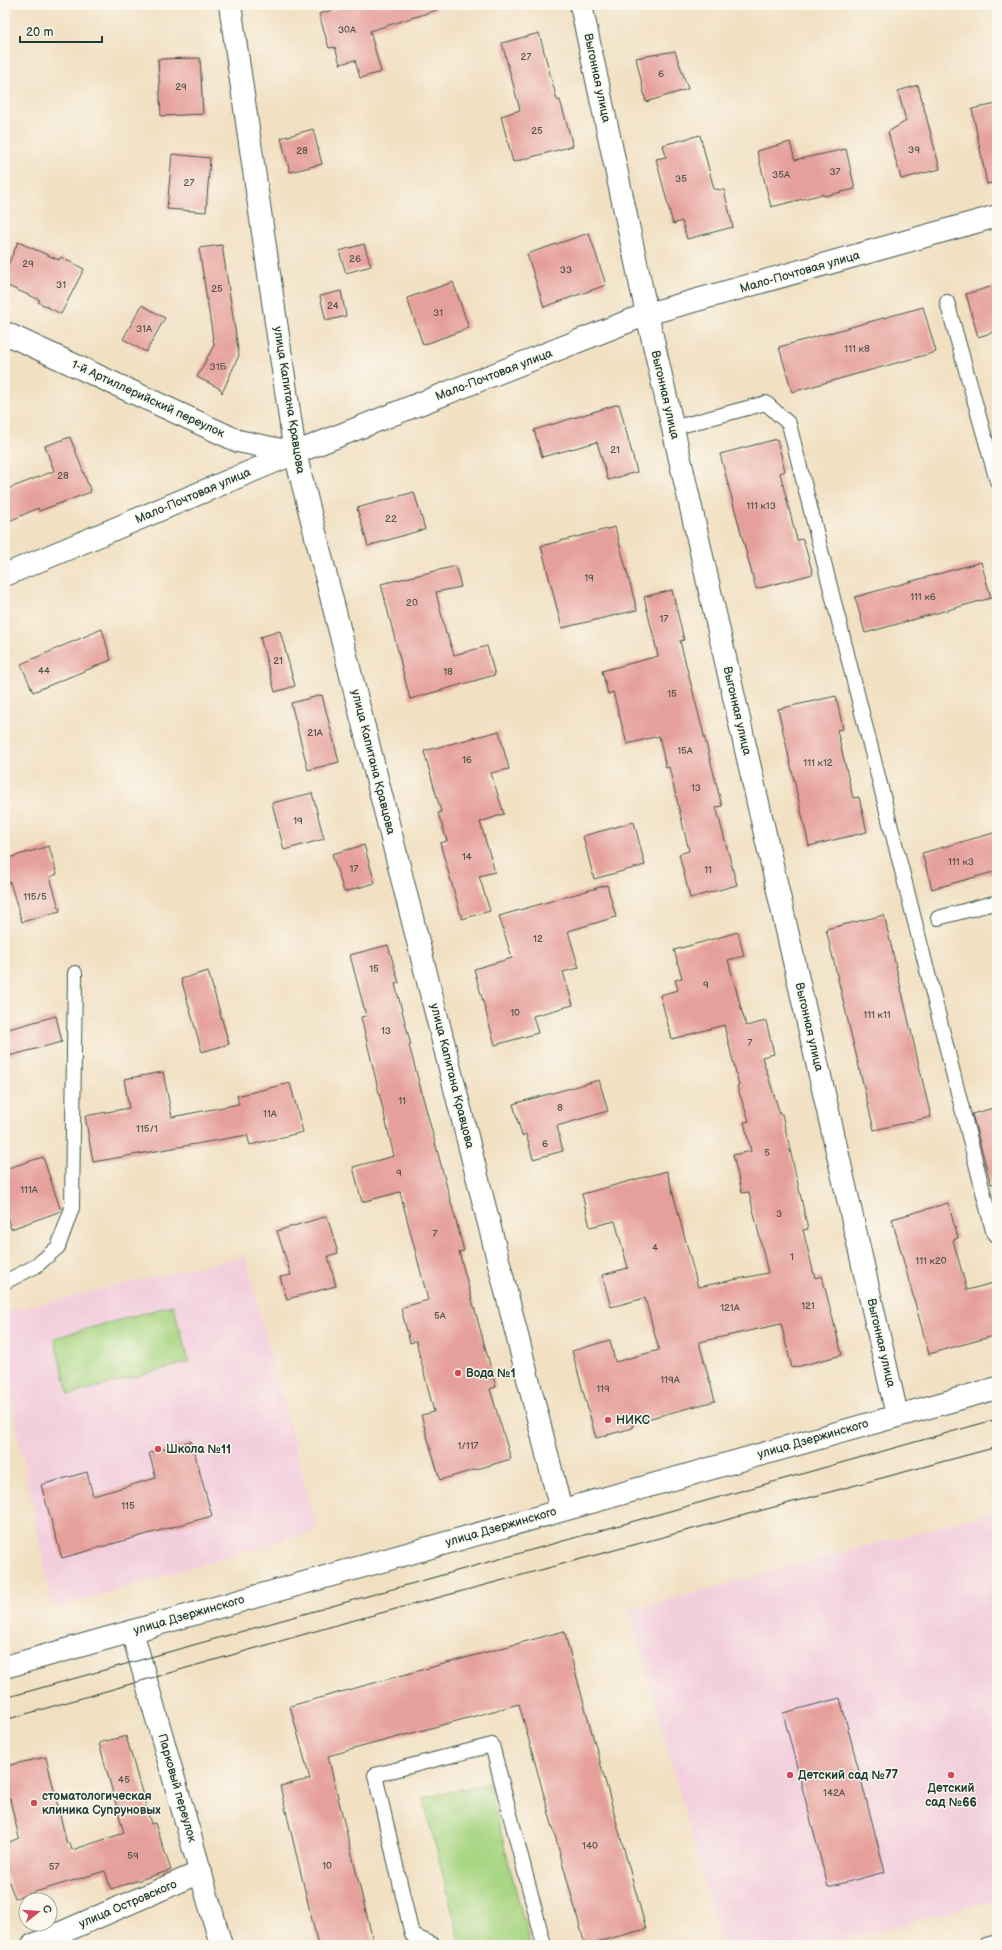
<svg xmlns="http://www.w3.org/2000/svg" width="1002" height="1950" viewBox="0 0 1002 1950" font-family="'Balsamiq Sans',sans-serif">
  <rect width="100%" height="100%" fill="#fbf7ec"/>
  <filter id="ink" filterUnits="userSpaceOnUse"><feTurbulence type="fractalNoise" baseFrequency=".025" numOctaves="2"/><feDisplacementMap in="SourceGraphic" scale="8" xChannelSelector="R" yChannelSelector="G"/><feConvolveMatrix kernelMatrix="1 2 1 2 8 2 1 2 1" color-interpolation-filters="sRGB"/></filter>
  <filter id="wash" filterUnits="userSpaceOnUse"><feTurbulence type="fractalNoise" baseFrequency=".012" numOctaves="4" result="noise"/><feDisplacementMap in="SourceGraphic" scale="16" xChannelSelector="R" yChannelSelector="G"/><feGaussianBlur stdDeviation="0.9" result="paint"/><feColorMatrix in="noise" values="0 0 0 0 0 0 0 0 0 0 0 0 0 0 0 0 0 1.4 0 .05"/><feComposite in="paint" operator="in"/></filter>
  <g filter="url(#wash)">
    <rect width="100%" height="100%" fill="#f1e0c2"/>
    <g fill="#f3cfde">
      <path d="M 245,1256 L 317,1530 L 53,1609 L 5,1368 L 5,1312 Z"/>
      <path d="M 997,1511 L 997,1899 L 826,1945 L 721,1945 L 630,1610 Z"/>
    </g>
    <g fill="#a8d683" stroke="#648a5c">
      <path d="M 173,1305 L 189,1362 L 69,1395 L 54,1338 Z"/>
      <path d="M 488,1783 L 530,1945 L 461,1945 L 423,1798 Z"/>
    </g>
    <g id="blocks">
      <g fill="#e6a09b">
        <path d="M 351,5 L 436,5 L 437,10 L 370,31 L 381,72 L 360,78 L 355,60 L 340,64 L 335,47 L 329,48 L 319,14 Z"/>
        <path d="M 539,33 L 557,100 L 560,100 L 573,146 L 513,162 L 501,116 L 520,110 L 502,43 Z"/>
        <path d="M 675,51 L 688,89 L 646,102 L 636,58 Z"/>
        <path d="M 200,58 L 203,114 L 161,116 L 158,59 Z"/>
        <path d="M 918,85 L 940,169 L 901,179 L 888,132 L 906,121 L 898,91 Z"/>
        <path d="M 997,104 L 997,182 L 987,184 L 972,109 Z"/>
        <path d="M 313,129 L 322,164 L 290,172 L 281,138 Z"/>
        <path d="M 700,135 L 714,189 L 724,190 L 733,227 L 687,239 L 682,221 L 673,224 L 656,159 L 666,157 L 663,145 Z"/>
        <path d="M 790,142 L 795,160 L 846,149 L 855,189 L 824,196 L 823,194 L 771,207 L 757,151 Z"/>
        <path d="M 172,154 L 210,158 L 206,212 L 167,209 Z"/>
        <path d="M 589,233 L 606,285 L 544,307 L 527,254 Z"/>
        <path d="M 18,242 L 59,260 L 61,257 L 84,269 L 61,314 L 38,302 L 40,300 L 5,285 L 5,272 Z"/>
        <path d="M 364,244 L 371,266 L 346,273 L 339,251 Z"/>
        <path d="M 222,245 L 239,355 L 222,393 L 221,389 L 197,377 L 214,345 L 199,248 Z"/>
        <path d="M 453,282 L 469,328 L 423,345 L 407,298 Z"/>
        <path d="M 997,285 L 997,331 L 978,337 L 966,294 Z"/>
        <path d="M 341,291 L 346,316 L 326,321 L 320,296 Z"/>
        <path d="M 142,305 L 165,318 L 146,352 L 123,339 Z"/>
        <path d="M 923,307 L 936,352 L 792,392 L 779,347 Z"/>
        <path d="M 619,404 L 637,472 L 608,480 L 597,442 L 542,457 L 534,430 Z"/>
        <path d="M 70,437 L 91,492 L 39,511 L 38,508 L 5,523 L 5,490 L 54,471 L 45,446 Z"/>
        <path d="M 777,439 L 785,471 L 780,473 L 797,540 L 803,539 L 813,574 L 756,589 L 720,454 Z"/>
        <path d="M 414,492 L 425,529 L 368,546 L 357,508 Z"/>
        <path d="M 615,527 L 637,610 L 562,628 L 541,546 Z"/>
        <path d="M 981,562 L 991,598 L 865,633 L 855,597 Z"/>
        <path d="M 456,566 L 461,587 L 436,592 L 446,634 L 447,634 L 454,655 L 487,646 L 495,675 L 410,699 L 381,584 Z"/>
        <path d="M 672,590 L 684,640 L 680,641 L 722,806 L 716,807 L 737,885 L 690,898 L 679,854 L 689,851 L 669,767 L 666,768 L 659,736 L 627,744 L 613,692 L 608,694 L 602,671 L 658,656 L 644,597 Z"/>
        <path d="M 102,629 L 111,660 L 33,692 L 21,664 Z"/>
        <path d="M 280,631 L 295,686 L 275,692 L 260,637 Z"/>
        <path d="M 322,695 L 339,762 L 308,770 L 291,703 Z"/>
        <path d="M 836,696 L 843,729 L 837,730 L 853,798 L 859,797 L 867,832 L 809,846 L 778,709 Z"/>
        <path d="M 499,731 L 509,769 L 491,773 L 504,814 L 480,822 L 495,872 L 479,876 L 490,911 L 462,919 L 440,843 L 447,841 L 438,813 L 441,812 L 424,751 Z"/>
        <path d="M 312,793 L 324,839 L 284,850 L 272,803 Z"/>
        <path d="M 634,822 L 645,865 L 594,879 L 583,836 Z"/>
        <path d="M 997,832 L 997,871 L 932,889 L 922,853 Z"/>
        <path d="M 364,845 L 375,883 L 344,892 L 332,854 Z"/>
        <path d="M 49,846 L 57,874 L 50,877 L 60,911 L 22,922 L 10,882 L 5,884 L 5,859 Z"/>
        <path d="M 607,885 L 616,917 L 568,931 L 579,968 L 563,972 L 573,1005 L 533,1016 L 538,1033 L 495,1045 L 474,969 L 512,958 L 499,916 Z"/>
        <path d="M 884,915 L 931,1117 L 874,1130 L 826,929 Z"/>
        <path d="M 738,932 L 744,956 L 728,960 L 746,1026 L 766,1021 L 774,1054 L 762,1057 L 780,1114 L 782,1114 L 808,1229 L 803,1230 L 815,1278 L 822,1276 L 842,1355 L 792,1368 L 781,1324 L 699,1342 L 715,1401 L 632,1423 L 633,1428 L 596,1438 L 572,1351 L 610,1340 L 615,1362 L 659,1350 L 645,1298 L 611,1307 L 602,1275 L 628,1268 L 615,1221 L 590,1227 L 582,1194 L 667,1171 L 698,1287 L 768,1273 L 749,1192 L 742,1193 L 733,1155 L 751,1151 L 744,1122 L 749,1121 L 737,1086 L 739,1085 L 724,1025 L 672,1039 L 660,995 L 678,990 L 675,980 L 682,978 L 674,950 Z"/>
        <path d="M 388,945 L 399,983 L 395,984 L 411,1045 L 409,1045 L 464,1251 L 459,1252 L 496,1387 L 490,1389 L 511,1459 L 440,1480 L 421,1415 L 434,1412 L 416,1341 L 410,1343 L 401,1308 L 428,1300 L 400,1192 L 362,1202 L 353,1167 L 394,1156 L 361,1017 L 366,1016 L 350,955 Z"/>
        <path d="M 208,971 L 229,1044 L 202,1052 L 181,979 Z"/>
        <path d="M 56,1016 L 62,1042 L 5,1057 L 5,1030 Z"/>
        <path d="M 163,1072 L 172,1117 L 239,1104 L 237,1096 L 290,1083 L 303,1132 L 250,1145 L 247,1135 L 93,1162 L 85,1116 L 129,1108 L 124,1079 Z"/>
        <path d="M 599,1080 L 608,1111 L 557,1126 L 563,1151 L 533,1159 L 526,1134 L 522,1136 L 513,1104 Z"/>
        <path d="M 997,1107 L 997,1183 L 991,1184 L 972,1114 Z"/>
        <path d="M 43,1157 L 61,1211 L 11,1229 L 5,1211 L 5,1169 Z"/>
        <path d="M 948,1203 L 958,1238 L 953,1240 L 967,1290 L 997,1282 L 997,1335 L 929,1354 L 892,1219 Z"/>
        <path d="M 327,1216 L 338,1253 L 328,1256 L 336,1286 L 287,1299 L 280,1277 L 291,1275 L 277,1231 Z"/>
        <path d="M 191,1441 L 212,1516 L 62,1558 L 41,1485 L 87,1472 L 93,1496 L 156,1478 L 149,1453 Z"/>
        <path d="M 564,1631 L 646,1929 L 585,1945 L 519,1704 L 328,1756 L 374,1945 L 318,1945 L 280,1786 L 310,1779 L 290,1706 Z"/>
        <path d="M 840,1698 L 885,1872 L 828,1887 L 783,1713 Z"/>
        <path d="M 126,1736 L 151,1824 L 155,1823 L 171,1870 L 111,1889 L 105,1871 L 15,1898 L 5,1872 L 5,1844 L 19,1838 L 10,1799 L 5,1800 L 5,1766 L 46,1757 L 67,1844 L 70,1843 L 72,1850 L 124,1833 L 99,1743 Z"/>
      </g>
    </g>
  </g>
  <g filter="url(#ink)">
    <use href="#blocks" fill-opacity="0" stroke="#3e5549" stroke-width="1"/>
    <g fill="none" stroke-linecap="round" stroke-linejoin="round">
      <defs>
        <g id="lane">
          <path d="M 947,302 L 997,481"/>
          <path d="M 673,428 L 766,403 L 789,424 L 993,1231 L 997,1236"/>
          <path d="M 938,918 L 997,902"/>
          <path d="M 5,1282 L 36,1266 L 58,1247 L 72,1208 L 75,973"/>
          <path d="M 434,1945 L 412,1935 L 375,1775 L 492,1745 L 544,1945"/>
          <path d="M 986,1945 L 997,1942"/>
        </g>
        <g id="street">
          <path d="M 230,5 L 295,453 L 561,1510"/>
          <path d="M 581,5 L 647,314 L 897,1415"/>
          <path d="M 5,333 L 238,441 L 295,453"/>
          <path d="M 5,575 L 295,453 L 647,314 L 997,216"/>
          <path d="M 33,1945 L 201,1872"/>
        </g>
        <g id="secondary">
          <path d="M 132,1631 L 221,1945"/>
          <path d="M 5,1667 L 997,1388"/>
        </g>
      </defs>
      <use href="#lane" stroke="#3e5549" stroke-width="16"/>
      <use href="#street" stroke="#3e5549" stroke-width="24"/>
      <use href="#secondary" stroke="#3e5549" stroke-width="24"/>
      <use href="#lane" stroke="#fff" stroke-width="14"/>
      <use href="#street" stroke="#fff" stroke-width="22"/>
      <use href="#secondary" stroke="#fff" stroke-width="22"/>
      <g stroke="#1f3d34" stroke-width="1">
        <path d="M 5,1698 L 997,1419"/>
        <path d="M 5,1720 L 340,1624 L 997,1447"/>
      </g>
    </g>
  </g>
  <g fill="#d1495b" stroke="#fbf7ec" stroke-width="1.5">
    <circle cx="458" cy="1373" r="4"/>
    <circle cx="608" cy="1420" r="4"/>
    <circle cx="158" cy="1449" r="4"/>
    <circle cx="790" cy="1775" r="4"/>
    <circle cx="951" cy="1775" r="4"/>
    <circle cx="34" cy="1803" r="4"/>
  </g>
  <g text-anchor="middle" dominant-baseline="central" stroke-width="3" stroke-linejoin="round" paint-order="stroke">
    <g font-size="10" fill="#51564e">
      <text x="347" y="30">30А</text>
      <text x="526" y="57">27</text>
      <text x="661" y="74">6</text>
      <text x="181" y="87">29</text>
      <text x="537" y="131">25</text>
      <text x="914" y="150">39</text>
      <text x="302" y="151">28</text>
      <text x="835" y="172">37</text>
      <text x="781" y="175">35А</text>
      <text x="681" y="179">35</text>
      <text x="189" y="183">27</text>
      <text x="355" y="259">26</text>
      <text x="28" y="264">29</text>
      <text x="566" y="270">33</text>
      <text x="61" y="285">31</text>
      <text x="217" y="289">25</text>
      <text x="333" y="306">24</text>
      <text x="438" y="313">31</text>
      <text x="144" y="329">31А</text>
      <text x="857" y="349">111 к8</text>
      <text x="218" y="367">31Б</text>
      <text x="615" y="450">21</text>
      <text x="63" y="476">28</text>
      <text x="761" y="506">111 к13</text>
      <text x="391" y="519">22</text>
      <text x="589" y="578">19</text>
      <text x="923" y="597">111 к6</text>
      <text x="412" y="603">20</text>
      <text x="664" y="619">17</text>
      <text x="278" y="661">21</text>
      <text x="44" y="671">44</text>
      <text x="448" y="672">18</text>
      <text x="672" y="694">15</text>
      <text x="315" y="733">21А</text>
      <text x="685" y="751">15А</text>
      <text x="467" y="760">16</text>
      <text x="818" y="763">111 к12</text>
      <text x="696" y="788">13</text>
      <text x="298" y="821">19</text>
      <text x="467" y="857">14</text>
      <text x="961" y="862">111 к3</text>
      <text x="354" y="869">17</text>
      <text x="708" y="870">11</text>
      <text x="35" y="897">115/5</text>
      <text x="538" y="939">12</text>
      <text x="374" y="969">15</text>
      <text x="706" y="985">9</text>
      <text x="515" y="1013">10</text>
      <text x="877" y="1015">111 к11</text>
      <text x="386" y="1031">13</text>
      <text x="750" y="1043">7</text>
      <text x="402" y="1101">11</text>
      <text x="560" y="1108">8</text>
      <text x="270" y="1114">11А</text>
      <text x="147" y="1129">115/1</text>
      <text x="545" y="1144">6</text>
      <text x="767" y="1153">5</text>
      <text x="399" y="1173">9</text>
      <text x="29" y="1190">111А</text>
      <text x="779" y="1214">3</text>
      <text x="435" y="1234">7</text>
      <text x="655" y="1248">4</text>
      <text x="792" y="1257">1</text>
      <text x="931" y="1261">111 к20</text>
      <text x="808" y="1306">121</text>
      <text x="730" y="1308">121А</text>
      <text x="440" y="1316">5А</text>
      <text x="670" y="1380">119А</text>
      <text x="603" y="1389">119</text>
      <text x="468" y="1446">1/117</text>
      <text x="128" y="1506">115</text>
      <text x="124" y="1780">45</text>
      <text x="834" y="1793">142А</text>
      <text x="590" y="1846">140</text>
      <text x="133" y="1856">59</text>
      <text x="327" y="1866">10</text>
      <text x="54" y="1867">57</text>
    </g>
    <g font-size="12" fill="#1f3d34" stroke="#fbf7ec">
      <text transform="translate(597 78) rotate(78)">Выгонная улица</text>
      <text transform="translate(800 272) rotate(-16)">Мало-Почтовая улица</text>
      <text transform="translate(494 375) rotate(-21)">Мало-Почтовая улица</text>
      <text transform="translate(665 395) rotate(77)">Выгонная улица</text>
      <text transform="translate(148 399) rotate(25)">1-й Артиллерийский переулок</text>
      <text transform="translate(289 400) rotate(81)">улица Капитана Кравцова</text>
      <text transform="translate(193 496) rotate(-23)">Мало-Почтовая улица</text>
      <text transform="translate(737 711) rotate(77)">Выгонная улица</text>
      <text transform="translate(373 762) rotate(76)">улица Капитана Кравцова</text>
      <text transform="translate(809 1027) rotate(77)">Выгонная улица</text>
      <text transform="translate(452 1076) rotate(76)">улица Капитана Кравцова</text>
      <text transform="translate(881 1343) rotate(77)">Выгонная улица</text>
      <text transform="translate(813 1439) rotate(-16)">улица Дзержинского</text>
      <text transform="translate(501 1527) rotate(-16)">улица Дзержинского</text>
      <text transform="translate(189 1615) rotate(-16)">улица Дзержинского</text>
      <text transform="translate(177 1788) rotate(74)">Парковый переулок</text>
      <text transform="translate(128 1904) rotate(-23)">улица Островского</text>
    </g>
    <g font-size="12" font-weight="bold" fill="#1f3d34" stroke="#fbf7ec" text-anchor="start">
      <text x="466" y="1373">Вода №1</text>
      <text x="616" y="1420">НИКС</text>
      <text x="166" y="1449">Школа №11</text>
      <text x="798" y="1775">Детский сад №77</text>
      <text x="951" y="1788" text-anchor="middle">Детский<tspan x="951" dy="14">сад №66</tspan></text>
      <text x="42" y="1796">стоматологическая<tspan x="42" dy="14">клиника Супруновых</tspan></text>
    </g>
  </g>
  <rect width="1002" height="1950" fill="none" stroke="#fbf7ec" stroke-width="20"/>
  <g transform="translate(38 1912) rotate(73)"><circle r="19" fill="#fbf7ec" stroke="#a3ada2"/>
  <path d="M0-3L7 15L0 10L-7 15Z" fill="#d1495b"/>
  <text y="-6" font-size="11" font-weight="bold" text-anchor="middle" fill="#1f3d34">С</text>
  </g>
  <path d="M20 36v6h82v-6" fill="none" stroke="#1f3d34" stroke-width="2"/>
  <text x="26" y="36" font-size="12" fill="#1f3d34" stroke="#fbf7ec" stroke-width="3" paint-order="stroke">20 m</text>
</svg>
